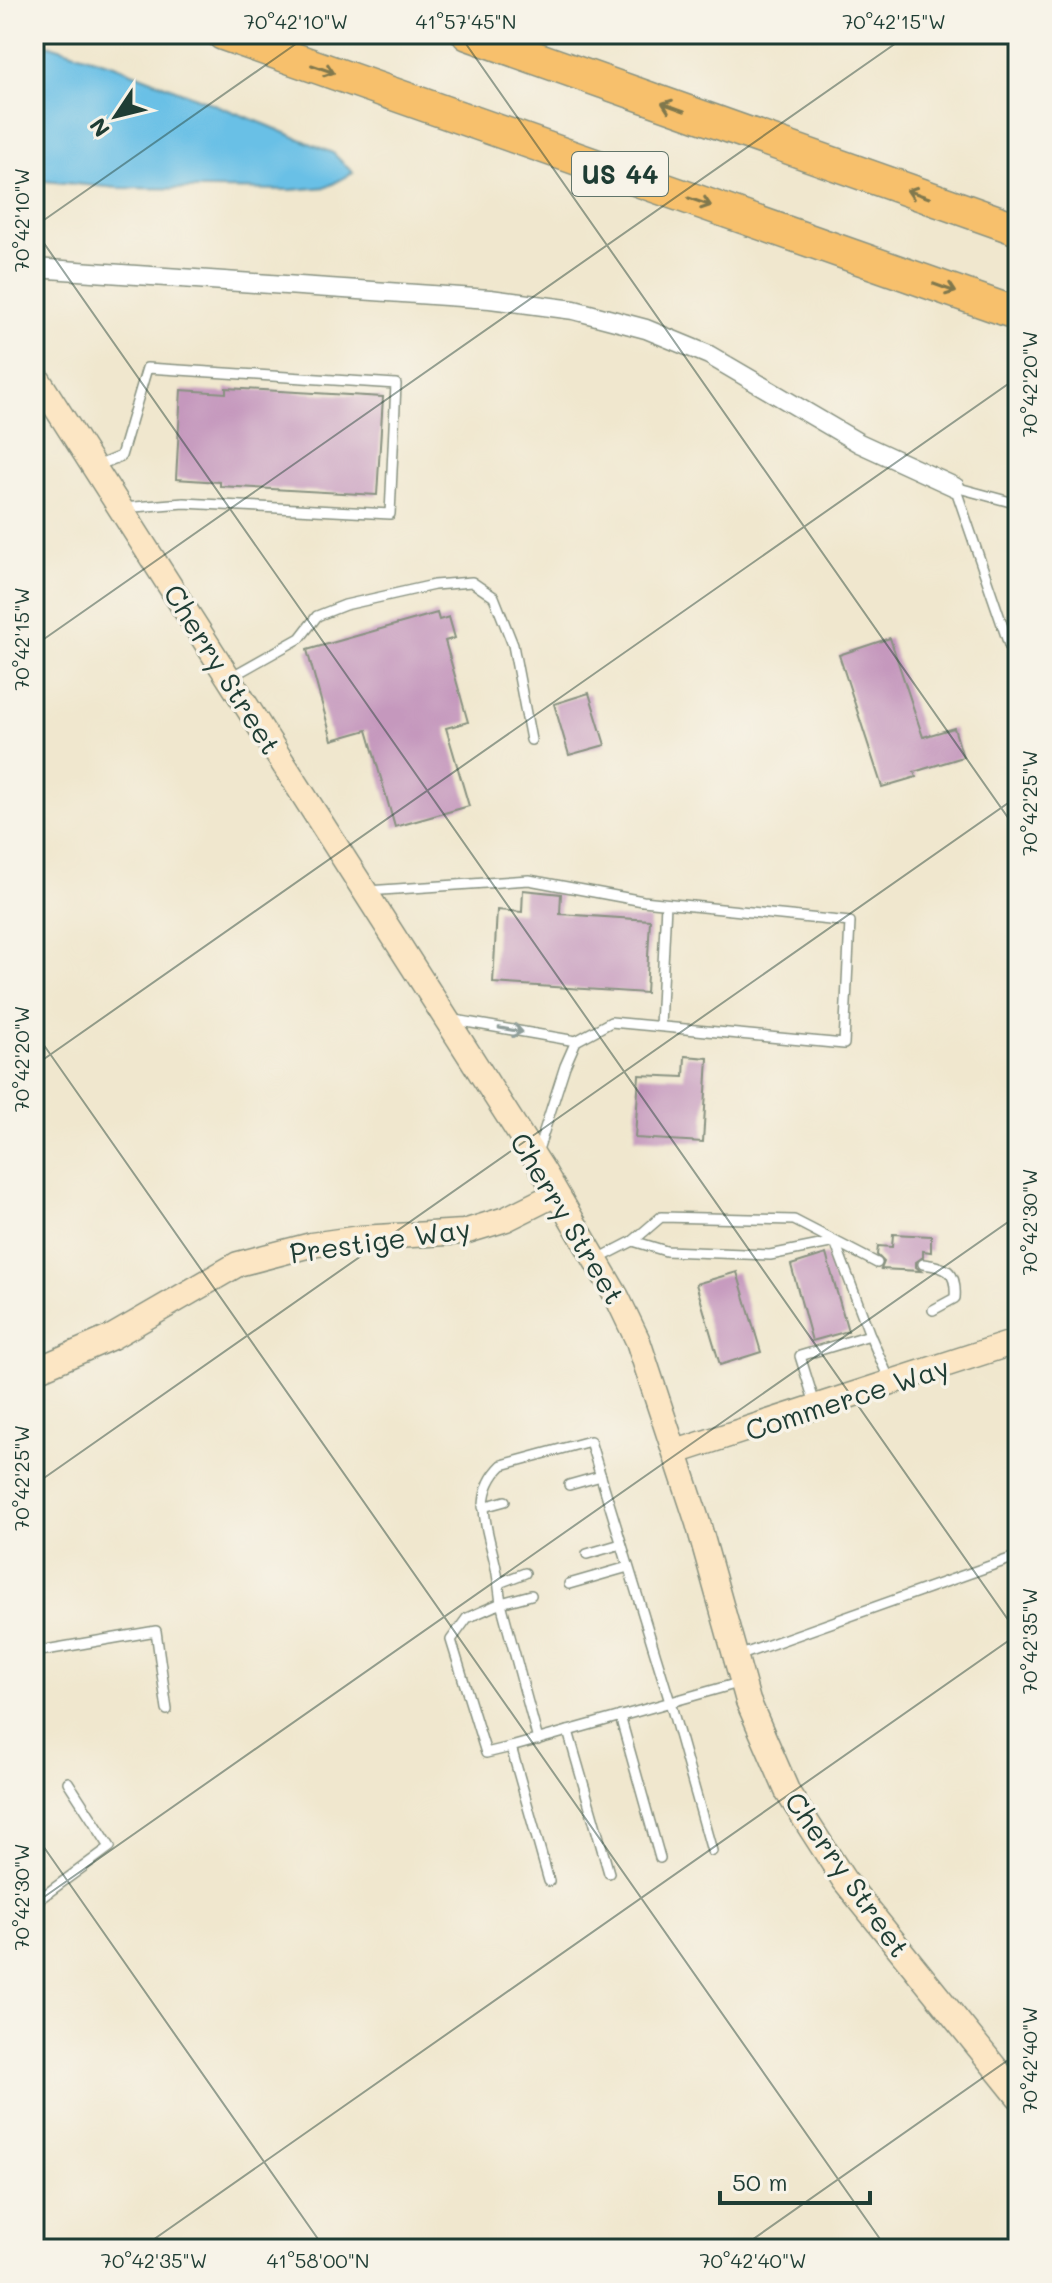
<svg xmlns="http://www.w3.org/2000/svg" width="1052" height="2283" viewBox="0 0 1052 2283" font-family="Mali,sans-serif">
  <rect width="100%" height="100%" fill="#f7f3e8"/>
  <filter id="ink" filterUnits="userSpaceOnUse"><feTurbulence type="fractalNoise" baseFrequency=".0125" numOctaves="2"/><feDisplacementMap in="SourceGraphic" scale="16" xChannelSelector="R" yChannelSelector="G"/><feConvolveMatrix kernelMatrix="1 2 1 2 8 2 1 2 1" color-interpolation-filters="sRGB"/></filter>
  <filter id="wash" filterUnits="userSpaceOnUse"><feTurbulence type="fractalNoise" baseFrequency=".006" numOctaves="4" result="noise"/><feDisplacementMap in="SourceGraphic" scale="32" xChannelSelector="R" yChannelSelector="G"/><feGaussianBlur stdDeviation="1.8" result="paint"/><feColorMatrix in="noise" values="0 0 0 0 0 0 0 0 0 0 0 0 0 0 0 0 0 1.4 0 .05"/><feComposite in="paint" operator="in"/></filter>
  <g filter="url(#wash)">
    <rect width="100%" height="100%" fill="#f0e7ce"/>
    <path fill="#69c0e6" stroke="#447e8d" stroke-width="2" d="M 34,40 L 114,65 L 267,125 L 333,153 L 353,173 L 327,187 L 291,190 L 118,188 L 34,180 Z"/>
    <g id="blocks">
      <g fill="#c598bd">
        <path d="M 226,388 L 383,397 L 377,495 L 220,486 L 220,482 L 176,479 L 181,390 L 226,393 Z"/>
        <path d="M 437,613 L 439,620 L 449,617 L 455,638 L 445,641 L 468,722 L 446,728 L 469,806 L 395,827 L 367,730 L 332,740 L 307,650 Z"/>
        <path d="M 890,638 L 923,737 L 954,728 L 963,757 L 914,772 L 916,777 L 882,787 L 839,655 Z"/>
        <path d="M 589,693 L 605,745 L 569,755 L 554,704 Z"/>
        <path d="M 523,890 L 561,894 L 560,914 L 650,920 L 646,993 L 493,983 L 497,910 L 522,912 Z"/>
        <path d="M 685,1056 L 708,1058 L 703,1142 L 635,1138 L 639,1075 L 684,1077 Z"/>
        <path d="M 893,1234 L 931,1236 L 931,1252 L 923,1251 L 923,1257 L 916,1262 L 916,1267 L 921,1271 L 881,1269 L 884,1262 L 877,1255 L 878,1246 L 892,1247 Z"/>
        <path d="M 826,1254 L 848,1331 L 812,1341 L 791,1265 Z"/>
        <path d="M 737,1272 L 761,1352 L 720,1365 L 696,1284 Z"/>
      </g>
    </g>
  </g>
  <g filter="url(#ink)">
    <use href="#blocks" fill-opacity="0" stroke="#889281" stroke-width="2"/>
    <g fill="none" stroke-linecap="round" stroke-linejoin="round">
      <defs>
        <g id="lane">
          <path d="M 97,466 L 121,456 L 147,368 L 396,384 L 390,514 L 184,503 L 122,508"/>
          <path d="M 955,487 L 1018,671"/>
          <path d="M 955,487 L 1018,504"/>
          <path d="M 229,678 L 300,638 L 317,616 L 345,605 L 434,585 L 472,582 L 494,597 L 513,645 L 531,740"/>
          <path d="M 367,891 L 529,880 L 643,901 L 850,922 L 844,1044 L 611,1022 L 576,1041 L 565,1066 L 537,1153"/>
          <path d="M 449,1019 L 576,1041"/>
          <path d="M 660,1026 L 666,904"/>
          <path d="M 633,1241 L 661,1217 L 794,1220 L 877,1263"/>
          <path d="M 598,1259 L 633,1241 L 666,1251 L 770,1255 L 835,1242 L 870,1335"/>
          <path d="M 923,1264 C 947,1267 957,1271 955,1298 L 933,1310"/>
          <path d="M 815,1404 L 800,1356 L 870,1335 L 890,1381"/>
          <path d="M 569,1485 L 601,1476"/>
          <path d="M 483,1507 L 505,1501"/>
          <path d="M 587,1554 L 621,1544"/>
          <path d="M 499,1583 L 525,1573"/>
          <path d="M 569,1584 L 628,1567"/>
          <path d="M 531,1595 L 501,1603 C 499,1589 498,1574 494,1559 C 486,1525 473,1493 502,1465 L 590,1441 L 670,1702 L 712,1851"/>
          <path d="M 34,1652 L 156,1631 L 167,1710"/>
          <path d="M 738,1656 L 1018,1556"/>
          <path d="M 620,1716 L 660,1858"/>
          <path d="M 568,1731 L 609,1873"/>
          <path d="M 538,1740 L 501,1603 L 467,1618 L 451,1640 L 486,1753 L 511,1747 L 742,1682"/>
          <path d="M 511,1747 L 549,1881"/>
          <path d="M 34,1903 L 110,1847 L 68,1782"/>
        </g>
        <path id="street" d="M 34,268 L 490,299 L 574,310 L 646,329 L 709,355 L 859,443 L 955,487"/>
        <g id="secondary">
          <path d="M 34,373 L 544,1172 L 617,1297 L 638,1341 L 698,1523 L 748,1701 L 788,1793 L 844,1880 L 1018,2096"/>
          <path d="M 34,1371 L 112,1337 L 238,1264 L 311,1245 L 360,1238 L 464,1232 L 506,1219 L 556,1194"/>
          <path d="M 676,1452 L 1018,1341"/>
        </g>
        <g id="highway">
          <path d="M 223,34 L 1018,314"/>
          <path d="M 468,34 L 1018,229"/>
        </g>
      </defs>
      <use href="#lane" stroke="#889281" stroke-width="12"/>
      <use href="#street" stroke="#889281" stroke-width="21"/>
      <use href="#secondary" stroke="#889281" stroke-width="27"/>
      <use href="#highway" stroke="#889281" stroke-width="35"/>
      <use href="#lane" stroke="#fff" stroke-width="9"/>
      <use href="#street" stroke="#fff" stroke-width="18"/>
      <use href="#secondary" stroke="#fce6c4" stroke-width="24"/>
      <use href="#highway" stroke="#f7c06c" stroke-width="32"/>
    </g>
    <defs><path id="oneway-shaft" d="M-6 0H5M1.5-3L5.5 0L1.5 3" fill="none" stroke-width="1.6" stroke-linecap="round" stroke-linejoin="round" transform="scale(2)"/></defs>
    <g stroke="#80784d">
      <use href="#oneway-shaft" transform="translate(323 69) rotate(19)"/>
      <use href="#oneway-shaft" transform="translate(673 107) rotate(-160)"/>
      <use href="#oneway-shaft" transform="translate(918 194) rotate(-161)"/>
      <use href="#oneway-shaft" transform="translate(700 202) rotate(19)"/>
      <use href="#oneway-shaft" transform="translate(945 288) rotate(20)"/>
    </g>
    <use stroke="#8f9e9a" href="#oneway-shaft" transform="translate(511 1030) rotate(10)"/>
  </g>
  <path fill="none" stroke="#1f3d34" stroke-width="2" stroke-opacity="0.45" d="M 459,34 L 1018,832M 34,227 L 310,34M 34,229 L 1018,1634M 34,646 L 909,34M 34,1031 L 887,2249M 34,1066 L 1018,377M 34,1485 L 1018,796M 34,1833 L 325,2249M 34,1904 L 1018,1215M 140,2249 L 1018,1634M 739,2249 L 1018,2053"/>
  <g text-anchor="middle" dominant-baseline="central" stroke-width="7" stroke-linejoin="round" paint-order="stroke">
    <rect fill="#f7f3e8" stroke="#60746a" stroke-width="2" x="572" y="152" width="96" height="44" rx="6"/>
    <g font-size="26" font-weight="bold" fill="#1f3d34">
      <text x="620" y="174">US 44</text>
    </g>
    <g font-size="28" fill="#1f3d34" stroke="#f7f3e8">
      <text transform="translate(223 669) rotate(58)">Cherry Street</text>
      <text transform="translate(568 1218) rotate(59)">Cherry Street</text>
      <text transform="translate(380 1240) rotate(-8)">Prestige Way</text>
      <text transform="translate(847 1398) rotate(-18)">Commerce Way</text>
      <text transform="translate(848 1874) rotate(55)">Cherry Street</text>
    </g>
  </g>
  <rect width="1052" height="2283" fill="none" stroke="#f7f3e8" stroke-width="88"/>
  <g transform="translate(116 116) rotate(235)" stroke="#f7f3e8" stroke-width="6" paint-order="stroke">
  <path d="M0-6L14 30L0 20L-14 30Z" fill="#1f3d34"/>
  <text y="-12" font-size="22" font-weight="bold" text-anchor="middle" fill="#1f3d34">N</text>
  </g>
  <path d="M720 2191v12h150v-12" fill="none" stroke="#1f3d34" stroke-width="4"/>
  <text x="732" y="2191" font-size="24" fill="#1f3d34" stroke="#f7f3e8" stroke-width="6" paint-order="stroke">50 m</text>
  <rect x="44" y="44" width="964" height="2195" fill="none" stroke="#1f3d34" stroke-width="3"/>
  <g font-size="20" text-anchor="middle" fill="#1f3d34">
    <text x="296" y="29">70°42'10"W</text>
    <text x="466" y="29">41°57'45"N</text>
    <text x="894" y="29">70°42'15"W</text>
    <text transform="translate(22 220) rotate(-90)" y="7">70°42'10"W</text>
    <text transform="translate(1030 384) rotate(-90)" y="7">70°42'20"W</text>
    <text transform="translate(22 639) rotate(-90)" y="7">70°42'15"W</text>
    <text transform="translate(1030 803) rotate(-90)" y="7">70°42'25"W</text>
    <text transform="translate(22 1059) rotate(-90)" y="7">70°42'20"W</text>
    <text transform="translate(1030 1222) rotate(-90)" y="7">70°42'30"W</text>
    <text transform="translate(22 1478) rotate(-90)" y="7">70°42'25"W</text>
    <text transform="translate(1030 1641) rotate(-90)" y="7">70°42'35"W</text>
    <text transform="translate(22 1897) rotate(-90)" y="7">70°42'30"W</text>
    <text transform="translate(1030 2060) rotate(-90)" y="7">70°42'40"W</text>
    <text x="154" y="2268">70°42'35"W</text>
    <text x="318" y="2268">41°58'00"N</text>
    <text x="753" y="2268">70°42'40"W</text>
  </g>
</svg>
